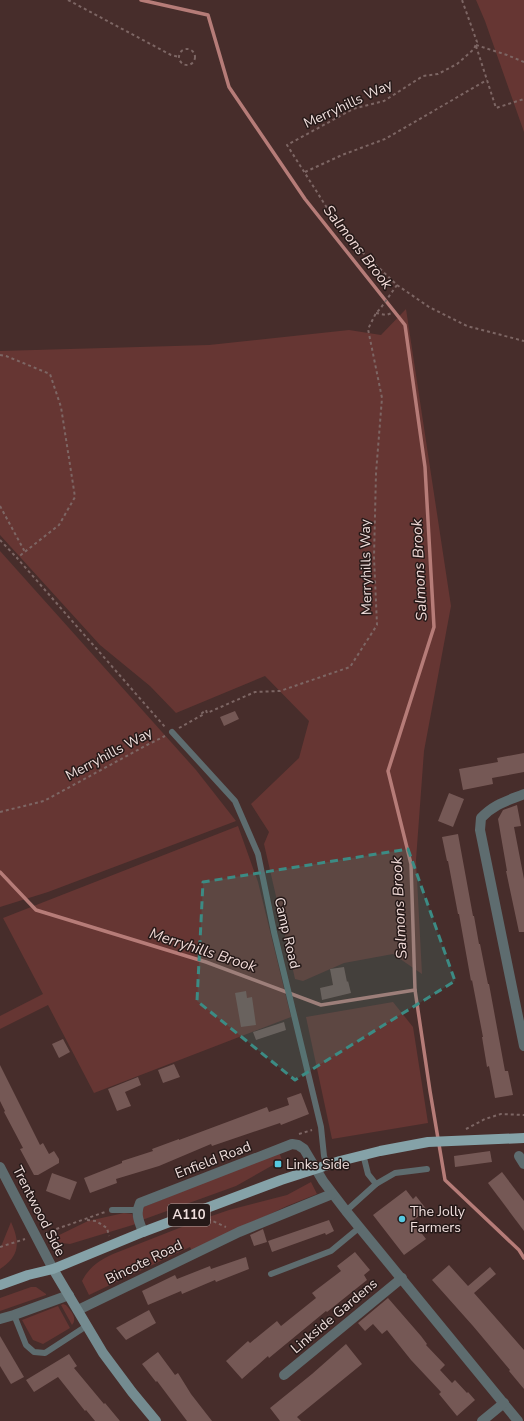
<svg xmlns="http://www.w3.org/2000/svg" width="524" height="1421" viewBox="0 0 524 1421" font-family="'Nunito Sans',sans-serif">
  <rect width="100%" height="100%" fill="#472d2b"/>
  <g fill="#663633">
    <path d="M 476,0 L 524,0 L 524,132 L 485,21 Z"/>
    <path d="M 406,309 L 451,606 L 424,751 L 416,860 L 422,974 L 393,954 L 344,963 L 303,981 L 295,979 L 264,844 L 269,832 L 251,804 L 299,758 L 309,721 L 265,676 L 176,713 L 150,686 L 100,645 L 0,535 L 0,351 L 209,345 L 349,330 L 381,335 Z"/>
    <path d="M 0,551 L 196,770 L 236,821 L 48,892 L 0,907 Z"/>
    <path d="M 238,826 L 258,882 L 291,1017 L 94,1093 L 48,1005 L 0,1029 L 0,1016 L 43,994 L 3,918 Z"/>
    <path d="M 393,1002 L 413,1027 L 428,1123 L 332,1139 L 306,1017 Z"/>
    <path d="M 279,1152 L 282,1160 L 236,1186 L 142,1220 L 141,1208 L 146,1206 Z"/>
    <path d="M 311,1182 L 317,1194 L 287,1206 L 192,1251 L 190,1247 L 89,1295 L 82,1281 C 89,1267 100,1260 113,1254 L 197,1221 L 229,1210 L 287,1195 Z"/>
    <path d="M 124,1213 L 132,1214 L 136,1224 L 70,1244 L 61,1243 L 53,1238 L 88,1221 Z"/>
    <path d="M 11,1222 C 20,1242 20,1256 0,1269 L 0,1249 Z"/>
    <path d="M 31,1287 L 36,1287 L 46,1294 L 46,1295 L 0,1311 L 0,1298 Z"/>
    <path d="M 63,1304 L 66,1305 C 71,1311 78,1318 72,1325 L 61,1305 Z"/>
    <path d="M 58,1306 L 70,1328 L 43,1344 L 33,1340 L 22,1320 Z"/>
  </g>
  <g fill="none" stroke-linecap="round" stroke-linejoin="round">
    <g stroke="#b67c78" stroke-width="3.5">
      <path d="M 141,0 L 208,15 L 229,87 L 305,199 L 405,325 L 425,467 L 434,627 L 388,771 L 411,864 L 415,990 L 430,1091 L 445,1180 L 519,1250 L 524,1258"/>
      <path d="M 0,872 L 36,910 L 206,962 L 321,1005 L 415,990"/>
    </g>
  </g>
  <g fill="#755855">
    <path d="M 235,711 L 239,719 L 224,726 L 220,717 Z"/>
    <path d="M 524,753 L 524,772 L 492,778 L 493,784 L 463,790 L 459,769 L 498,762 L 497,758 Z"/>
    <path d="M 449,793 L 464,799 L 453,827 L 438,821 Z"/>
    <path d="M 517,805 L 521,826 L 514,827 L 524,879 L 524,932 L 519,932 L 506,871 L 507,871 L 498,819 L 503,810 Z"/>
    <path d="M 458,834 L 473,916 L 474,916 L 479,944 L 480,944 L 488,984 L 489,984 L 505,1071 L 508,1071 L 513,1095 L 495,1098 L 489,1066 L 487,1067 L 482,1037 L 483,1037 L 472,980 L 471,981 L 459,914 L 458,914 L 448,861 L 447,861 L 442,837 Z"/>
    <path d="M 344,967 L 347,982 L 348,981 L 351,993 L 322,1000 L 320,988 L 333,985 L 330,969 Z"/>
    <path d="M 246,991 L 247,998 L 252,997 L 256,1025 L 241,1027 L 235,993 Z"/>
    <path d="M 284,1022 L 286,1030 L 256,1040 L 253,1032 Z"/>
    <path d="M 63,1039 L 70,1052 L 59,1058 L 52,1044 Z"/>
    <path d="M 174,1064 L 180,1077 L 163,1083 L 158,1070 Z"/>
    <path d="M 0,1065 L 40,1145 L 43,1143 L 49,1154 L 54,1151 L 59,1159 L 59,1163 L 38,1175 L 34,1175 L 20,1149 L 23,1148 L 4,1112 L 5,1111 L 0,1101 Z"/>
    <path d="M 138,1077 L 141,1085 L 125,1092 L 131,1106 L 117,1111 L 108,1089 Z"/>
    <path d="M 301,1093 L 309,1114 L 281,1125 L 280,1123 L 212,1146 L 211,1144 L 159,1166 L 116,1179 L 117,1183 L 90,1193 L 84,1178 L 122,1163 L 122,1161 L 153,1151 L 152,1149 L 179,1139 L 179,1140 L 267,1107 L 269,1112 L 289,1105 L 287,1098 Z"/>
    <path d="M 490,1151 L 492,1162 L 455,1167 L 454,1156 Z"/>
    <path d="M 502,1172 L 524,1201 L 524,1231 L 488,1183 Z"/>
    <path d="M 52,1173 L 77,1182 L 70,1200 L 46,1191 Z"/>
    <path d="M 406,1190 L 413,1199 L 416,1196 L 427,1210 L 412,1221 L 426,1239 L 404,1255 L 373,1215 Z"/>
    <path d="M 329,1220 L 334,1231 L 326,1235 L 325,1233 L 272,1252 L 268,1241 Z"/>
    <path d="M 263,1229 L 267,1242 L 254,1246 L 250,1235 Z"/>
    <path d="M 355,1252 L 370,1270 L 364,1275 L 367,1280 L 327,1312 L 326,1311 L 269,1358 L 268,1356 L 242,1379 L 226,1361 L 248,1341 L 250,1343 L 277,1321 L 281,1326 L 316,1298 L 312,1293 L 341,1271 L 337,1266 Z"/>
    <path d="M 246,1257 L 249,1269 L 216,1282 L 215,1280 L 182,1294 L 181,1291 L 148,1305 L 142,1291 L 175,1275 L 177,1279 L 210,1266 L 211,1269 Z"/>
    <path d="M 449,1265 L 468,1286 L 490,1267 L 496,1274 L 474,1293 L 524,1350 L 524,1389 L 509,1371 L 510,1370 L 473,1326 L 432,1280 Z"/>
    <path d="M 388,1298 L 421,1336 L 427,1344 L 426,1345 L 445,1365 L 440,1370 L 452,1383 L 455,1380 L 467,1393 L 468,1392 L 475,1400 L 457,1416 L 439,1394 L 441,1392 L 411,1360 L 387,1330 L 382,1334 L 373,1324 L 365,1331 L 358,1323 Z"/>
    <path d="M 149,1310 L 156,1323 L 126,1340 L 116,1328 Z"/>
    <path d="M 0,1336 L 24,1377 L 11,1384 L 0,1366 Z"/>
    <path d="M 346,1344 L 362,1364 L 297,1417 L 301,1421 L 280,1421 L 270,1408 L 312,1374 Z"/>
    <path d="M 158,1352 L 175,1375 L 178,1373 L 191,1394 L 212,1421 L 187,1421 L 157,1381 L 156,1382 L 142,1364 Z"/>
    <path d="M 69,1354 L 77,1366 L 74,1368 L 104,1404 L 105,1403 L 120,1421 L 95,1421 L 86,1410 L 85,1411 L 58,1377 L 34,1392 L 26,1380 Z"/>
  </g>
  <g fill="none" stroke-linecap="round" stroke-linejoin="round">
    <g stroke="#7d6664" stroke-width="2" stroke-dasharray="3 3" stroke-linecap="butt">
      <path d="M 68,0 L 171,55 L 179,57"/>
      <path d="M 476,45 L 507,55 L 524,62"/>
      <path d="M 476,46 L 496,108 L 524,99"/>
      <circle cx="187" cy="57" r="8"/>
      <path d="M 305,172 L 342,155 L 385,139 L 487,80"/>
      <path d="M 397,285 L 429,307 L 467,326 L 524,341"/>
      <path d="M 376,313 L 386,315 L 392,313"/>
      <path d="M 0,355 L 6,356 L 50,374 L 61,407 L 75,497 L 59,525 L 17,558 L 165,727"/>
      <path d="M 0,506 L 25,552"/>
      <path d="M 0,540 L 17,558"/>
      <path d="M 179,728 L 204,714 L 202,713 L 206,710 L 207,713 L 255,692 L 280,691 L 350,667 L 377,625 L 374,557 L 376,473 L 382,398 L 368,329 L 376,313 L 380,309 L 397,285 L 356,246 L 329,211 L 287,145 L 353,109 L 384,101 L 423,76 L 438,74 L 457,64 L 474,49 L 477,42 L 462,0"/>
      <path d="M 0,812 L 44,801 L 145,746 L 165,736"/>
      <path d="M 466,1129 L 485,1119 L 501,1114 L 524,1115"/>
      <path d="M 299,1134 L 312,1130"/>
      <path d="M 208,1219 L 226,1227"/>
      <path d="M 87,1220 L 96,1221 L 107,1228 L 109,1236"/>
      <path d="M 45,1233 L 105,1212"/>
      <path d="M 0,1247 L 25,1239"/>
    </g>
    <g stroke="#5e6c6f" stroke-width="6">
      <path d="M 172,732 L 235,801 L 258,854 L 274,932 L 321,1127 L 324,1156 L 327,1165"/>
      <path d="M 363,1154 L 368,1174 L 376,1184"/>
      <path d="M 112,1210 L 137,1210"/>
      <path d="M 346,1211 L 376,1184 L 395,1173 L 427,1169"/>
      <path d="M 271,1274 L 331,1251 L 360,1227"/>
      <path d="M 14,1315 L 26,1345 L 34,1352 L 45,1353 L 88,1325"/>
    </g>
    <g stroke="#5e6c6f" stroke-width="10">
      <path d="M 524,794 C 507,801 494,804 481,818 L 480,830 L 524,1046"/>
      <path d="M 519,1156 L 524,1164"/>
      <path d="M 0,1167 L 53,1269"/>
      <path d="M 143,1232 C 139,1221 135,1214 140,1203 L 292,1144 L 298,1145 L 304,1149 L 323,1181 L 346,1211 L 518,1421"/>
      <path d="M 78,1310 L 239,1232 L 332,1194"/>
      <path d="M 0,1319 L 14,1315 L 69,1295"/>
      <path d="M 284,1375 L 402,1278"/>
      <path d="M 482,1421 L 504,1403"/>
    </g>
    <path stroke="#748b90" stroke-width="10" d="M 53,1269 L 103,1353 L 132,1392 L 156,1421"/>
    <path stroke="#85a2a8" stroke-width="10" d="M 0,1285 L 28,1275 L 53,1269 L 143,1232 L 281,1180 L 340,1161 L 380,1151 L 428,1142 L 524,1138"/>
  </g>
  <path fill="#3c8b84" fill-opacity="0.2" stroke="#3c8b84" stroke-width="3" stroke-dasharray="8 5" stroke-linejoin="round" d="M 408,849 L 455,981 L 295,1080 L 197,1001 L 203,882 Z"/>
  <g fill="#56c9e1" stroke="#251918" stroke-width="1.5">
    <rect x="274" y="1160" width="8" height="8" rx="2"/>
    <circle cx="402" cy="1219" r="4"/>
  </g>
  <g text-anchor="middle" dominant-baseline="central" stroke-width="3" stroke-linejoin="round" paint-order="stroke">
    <rect fill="#251918" stroke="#b3a4a2" stroke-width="1" x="168" y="1204" width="42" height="22" rx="3"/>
    <g font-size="13" font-weight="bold" fill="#f0dfdd">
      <text x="189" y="1215">A110</text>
    </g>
    <g font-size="14" fill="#f0dfdd" stroke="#251918">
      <text transform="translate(348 104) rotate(-25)">Merryhills Way</text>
      <text transform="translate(366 567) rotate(-91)">Merryhills Way</text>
      <text transform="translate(109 754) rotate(-28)">Merryhills Way</text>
      <text transform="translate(287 933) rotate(77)">Camp Road</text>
      <text transform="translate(213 1160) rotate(-21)">Enfield Road</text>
      <text transform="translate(39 1211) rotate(63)">Trentwood Side</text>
      <text transform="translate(144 1262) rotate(-26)">Bincote Road</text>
      <text transform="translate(334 1316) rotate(-40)">Linkside Gardens</text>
    </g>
    <g font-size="14" fill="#f0dfdd" stroke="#251918" text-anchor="start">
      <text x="286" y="1164">Links Side</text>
      <text x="410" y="1211">The Jolly<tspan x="410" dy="16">Farmers</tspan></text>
    </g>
    <g font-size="15" font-style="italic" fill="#f1dad7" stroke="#251918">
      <text transform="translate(358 247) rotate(52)">Salmons Brook</text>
      <text transform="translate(419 570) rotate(-93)">Salmons Brook</text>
      <text transform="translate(399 908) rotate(-93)">Salmons Brook</text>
      <text transform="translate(203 950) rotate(18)">Merryhills Brook</text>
    </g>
  </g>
</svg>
